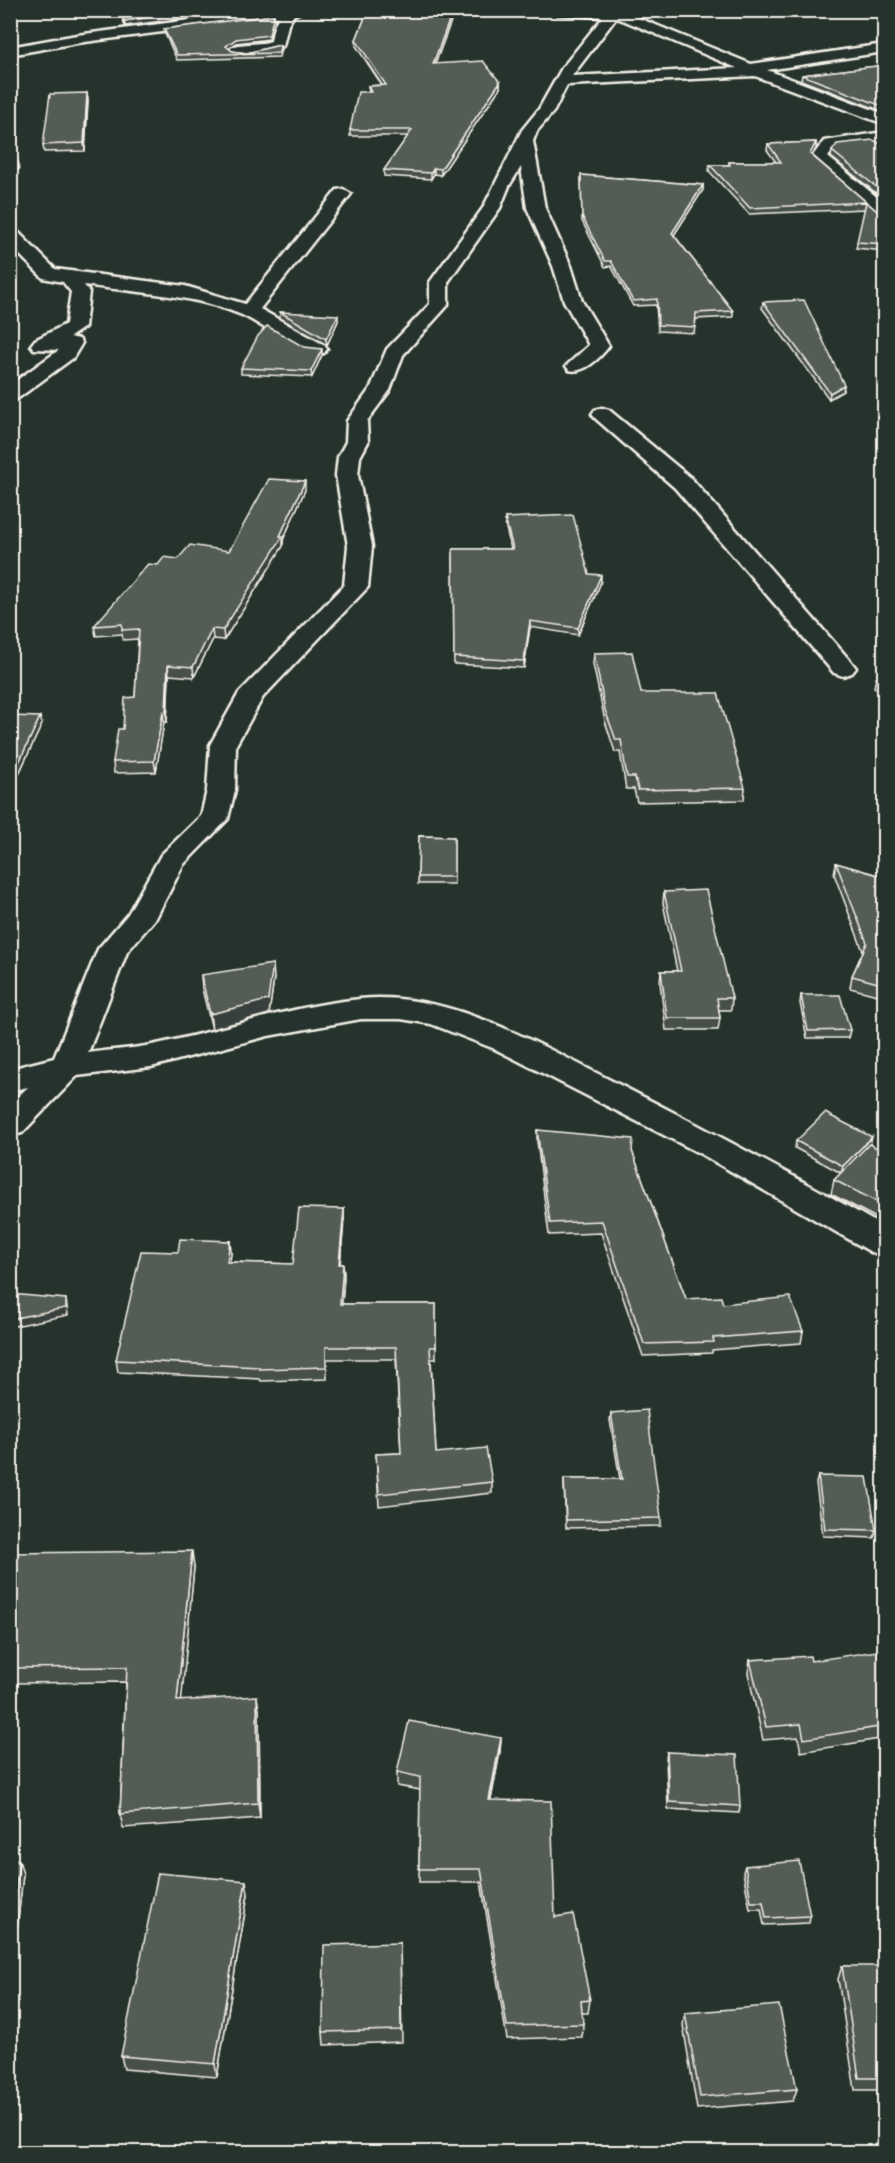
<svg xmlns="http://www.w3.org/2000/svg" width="895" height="2163" viewBox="0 0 895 2163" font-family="Delius,sans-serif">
  <rect width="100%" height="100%" fill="#26332d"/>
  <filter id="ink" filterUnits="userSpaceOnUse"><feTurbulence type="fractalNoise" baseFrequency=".0167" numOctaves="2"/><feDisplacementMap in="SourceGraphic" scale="12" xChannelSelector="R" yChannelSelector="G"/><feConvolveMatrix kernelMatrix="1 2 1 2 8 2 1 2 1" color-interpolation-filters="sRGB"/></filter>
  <g filter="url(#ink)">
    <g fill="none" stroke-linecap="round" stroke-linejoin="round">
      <defs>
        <g id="minor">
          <path d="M 265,10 L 306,10 L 294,15 L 288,25 L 283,46 C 269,52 240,61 228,50 C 237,41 259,46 271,41 L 274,25 L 279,17 L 77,43 L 10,55 L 10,47 L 77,35 Z"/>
          <path d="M 551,10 L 619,10 L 751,64 L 884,44 L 884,52 L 767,70 L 884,114 L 884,124 L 755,76 L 567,85 L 554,111 L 537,131 L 533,141 L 545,208 L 571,266 L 582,301 L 609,346 C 600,358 584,374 569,370 L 566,366 L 589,345 L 564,301 L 553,266 L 527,208 L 521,167 L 509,186 L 500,208 L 448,282 L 448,305 L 403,355 L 390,390 L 367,421 L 368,442 L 360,457 L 358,475 L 372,546 L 368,587 L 263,697 L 236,745 L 235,790 L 228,819 L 183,865 L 156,918 L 127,952 L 88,1053 C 109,1050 131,1049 152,1045 C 222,1031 289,1006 360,999 C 449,990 539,1045 616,1083 C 707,1129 796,1177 884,1227 L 884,1256 L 871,1252 L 701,1154 L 495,1049 L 431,1024 L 401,1019 L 361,1019 L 268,1036 L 151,1067 L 77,1076 L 22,1133 L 10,1136 L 10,1104 L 28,1087 L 10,1091 L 10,1069 L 54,1058 L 98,949 L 128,914 L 161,855 L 201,816 L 207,790 L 210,745 L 239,693 L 344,585 L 348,546 L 336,475 L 338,457 L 346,442 L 347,421 L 370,389 L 387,349 L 430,304 L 430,282 L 483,208 L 522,130 L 539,109 L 562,68 L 603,17 L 557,14 ZM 616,18 L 625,21 L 737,68 L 572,76 Z"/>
          <path d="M 884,132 L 884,142 L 835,148 L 828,157 L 884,203 L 884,216 L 878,215 L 811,158 L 824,141 Z"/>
          <path d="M 10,159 L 16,161 L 18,168 L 10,173 Z"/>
          <path d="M 343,189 L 351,194 L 260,309 L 324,345 L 327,349 L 324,353 C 303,358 263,324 242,315 C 192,294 137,293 84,285 L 89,292 L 85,327 L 70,337 L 79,339 L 82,343 L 73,358 L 17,399 L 10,401 L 10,385 L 59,350 L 34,349 L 31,345 L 35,340 L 66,324 L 71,292 L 63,282 L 43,278 L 10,245 L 10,229 L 16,230 L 55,269 L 185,286 L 245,304 L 337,190 Z"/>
          <path d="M 602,408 L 609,410 L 691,478 L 852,663 L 856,668 L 852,673 L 843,676 L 834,673 L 675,488 L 595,418 L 592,414 L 595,410 Z"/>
        </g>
      </defs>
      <use href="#minor" stroke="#f4f1e8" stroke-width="5"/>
      <use href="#minor" fill="#26332d" fill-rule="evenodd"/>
    </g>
    <g fill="#474f49" stroke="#f4f1e8" stroke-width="1.5">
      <path d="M 119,10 L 244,10 L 125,26 Z"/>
      <path d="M 368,10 L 455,10 L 435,64 L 500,82 L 500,88 L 441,175 L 434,174 L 431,179 L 384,176 L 384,170 L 408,136 L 350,136 L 350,130 L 369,92 L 368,86 L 382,85 L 356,46 L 356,40 Z"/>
      <path d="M 274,15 L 275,20 L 269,39 L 236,43 L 229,48 L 232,51 L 247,53 L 280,45 L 281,49 L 279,57 L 177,60 L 165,34 L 164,29 Z"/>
      <path d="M 885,65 L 885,110 L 882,111 L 801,80 L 802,75 Z"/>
      <path d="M 87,93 L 88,101 L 85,151 L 44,152 L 43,145 Z"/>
      <path d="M 816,142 L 816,148 L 812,155 L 877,211 L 885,212 L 885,251 L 856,248 L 865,209 L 749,214 L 709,171 L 710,165 L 729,165 L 729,162 L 776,162 L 767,150 L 768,144 Z"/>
      <path d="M 885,146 L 885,200 L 831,157 L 832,151 Z"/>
      <path d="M 581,175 L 703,185 L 703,190 L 674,235 L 733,311 L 733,317 L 696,319 L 694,333 L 658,331 L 656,305 L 633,306 L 611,266 L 605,267 L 582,221 Z"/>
      <path d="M 763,302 L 844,385 L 843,391 L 829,399 L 762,308 Z"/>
      <path d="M 280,312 L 338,321 L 327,345 L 280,318 Z"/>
      <path d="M 304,347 L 322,355 L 312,377 L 241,374 L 241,368 Z"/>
      <path d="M 305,490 L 283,540 L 283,546 L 224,640 L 213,639 L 194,677 L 169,675 L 167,722 L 164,722 L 156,772 L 114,773 L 113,762 L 123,729 L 135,697 L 138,639 L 123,640 L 122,634 L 96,636 L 94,626 L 158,565 L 178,559 L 229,551 Z"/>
      <path d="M 505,518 L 601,582 L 578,635 L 530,627 L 524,668 L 454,664 L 453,549 L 511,549 L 505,524 Z"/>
      <path d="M 594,653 L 641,693 L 745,788 L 744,800 L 637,802 L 634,789 L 626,789 L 620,752 L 615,752 L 605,721 L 593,664 Z"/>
      <path d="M 885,677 L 885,699 L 874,687 L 876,678 Z"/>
      <path d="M 10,716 L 42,724 L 15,782 L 10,782 Z"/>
      <path d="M 419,836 L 454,837 L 454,884 L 418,884 Z"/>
      <path d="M 836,863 L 885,877 L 885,997 L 850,988 L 852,976 L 863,951 L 834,874 Z"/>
      <path d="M 664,892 L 732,998 L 731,1010 L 719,1010 L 720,1018 L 718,1030 L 666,1030 L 660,983 L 661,971 L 677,971 L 663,903 Z"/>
      <path d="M 201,975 L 274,978 L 269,1014 L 212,1029 L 202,989 Z"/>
      <path d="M 801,995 L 850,1030 L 848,1038 L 807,1038 L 800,1003 Z"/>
      <path d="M 537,1130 L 632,1151 L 686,1299 L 723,1304 L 803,1331 L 801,1343 L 712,1350 L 712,1353 L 643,1356 L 601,1233 L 549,1235 L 537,1141 Z"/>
      <path d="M 796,1141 L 870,1145 L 885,1152 L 885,1212 L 878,1219 L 831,1194 L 834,1180 L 841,1173 L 795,1148 Z"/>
      <path d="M 344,1209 L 344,1221 L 340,1264 L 343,1264 L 344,1276 L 342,1304 L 436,1304 L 436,1359 L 431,1359 L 436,1453 L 492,1482 L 492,1493 L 379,1506 L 376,1454 L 401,1453 L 396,1359 L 327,1359 L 327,1379 L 261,1381 L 260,1379 L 118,1372 L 116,1360 L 178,1252 L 230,1241 L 231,1253 L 230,1262 L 293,1264 Z"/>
      <path d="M 611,1413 L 661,1518 L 661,1526 L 566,1528 L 564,1486 L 564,1479 L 620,1479 L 610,1420 Z"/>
      <path d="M 818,1476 L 876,1530 L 874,1538 L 823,1536 L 816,1483 Z"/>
      <path d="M 10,1553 L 194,1567 L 181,1701 L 259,1710 L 260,1818 L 123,1828 L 120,1814 L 126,1682 L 10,1683 Z"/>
      <path d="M 750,1660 L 811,1661 L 885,1671 L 885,1738 L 801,1752 L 798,1737 L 763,1740 L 748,1673 Z"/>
      <path d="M 501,1738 L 500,1752 L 491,1800 L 555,1917 L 590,2000 L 588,2013 L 582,2013 L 583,2024 L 582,2037 L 507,2039 L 481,1882 L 419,1882 L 420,1790 L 397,1786 L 397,1772 Z"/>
      <path d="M 667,1752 L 740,1806 L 739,1813 L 668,1809 L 666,1759 Z"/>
      <path d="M 885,1852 L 885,1882 L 881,1862 Z"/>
      <path d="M 10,1860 L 23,1874 L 16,1939 L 10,1939 Z"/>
      <path d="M 745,1866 L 810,1916 L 809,1923 L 764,1925 L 761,1909 L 750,1909 L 743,1872 Z"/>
      <path d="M 248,1894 L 217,2077 L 124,2069 L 121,2056 Z"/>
      <path d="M 400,1943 L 402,2042 L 324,2045 L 323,2032 Z"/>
      <path d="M 842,1966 L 885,1969 L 885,2090 L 855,2090 L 838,1979 Z"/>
      <path d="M 685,2013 L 797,2089 L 793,2101 L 697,2109 L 683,2025 Z"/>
    </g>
    <g fill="#39403c" stroke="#f4f1e8" stroke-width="1.5">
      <path d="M 200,10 L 244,10 L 125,26 L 124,21 Z"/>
      <path d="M 453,10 L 455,10 L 433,70 L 433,64 Z"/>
      <path d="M 274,15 L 275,20 L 269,39 L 236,43 L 226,51 L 226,46 L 236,39 Z"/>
      <path d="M 500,82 L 500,88 L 441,175 L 441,169 Z"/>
      <path d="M 87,93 L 88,101 L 85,151 L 84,143 Z"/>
      <path d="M 816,142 L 816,148 L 810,160 L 810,154 Z"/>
      <path d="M 434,168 L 434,174 L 431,179 L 431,173 Z"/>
      <path d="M 703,185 L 703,190 L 672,238 L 672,233 Z"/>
      <path d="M 338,315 L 338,321 L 327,345 L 326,339 Z"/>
      <path d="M 322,349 L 322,355 L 312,377 L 311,371 Z"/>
      <path d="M 844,385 L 843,391 L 829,399 L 830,393 Z"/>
      <path d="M 305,481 L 305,490 L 283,540 L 283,546 L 224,640 L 223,630 L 280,536 Z"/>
      <path d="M 601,575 L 601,582 L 578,635 L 578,628 Z"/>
      <path d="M 530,621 L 530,627 L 524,668 L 524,661 Z"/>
      <path d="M 212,629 L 213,639 L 194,677 L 193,667 Z"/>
      <path d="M 168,665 L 169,675 L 167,722 L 166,711 Z"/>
      <path d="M 163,712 L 164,722 L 156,772 L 154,761 Z"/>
      <path d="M 40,717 L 42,724 L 15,782 L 13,775 Z"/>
      <path d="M 273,964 L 274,978 L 269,1014 L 212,1029 L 210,1014 Z"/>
      <path d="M 872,1137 L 870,1145 L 841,1174 L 843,1166 Z"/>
      <path d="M 885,1200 L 885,1212 L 878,1219 L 881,1204 Z"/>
      <path d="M 344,1209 L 344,1221 L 339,1276 L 339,1264 Z"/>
      <path d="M 230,1241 L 231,1253 L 228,1274 L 227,1262 Z"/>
      <path d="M 343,1264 L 344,1276 L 341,1316 L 340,1304 Z"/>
      <path d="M 66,1299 L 68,1315 L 10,1327 L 10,1319 Z"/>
      <path d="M 192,1551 L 194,1567 L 180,1716 L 177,1701 Z"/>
      <path d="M 257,1696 L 259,1710 L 260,1818 L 258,1803 Z"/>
      <path d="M 501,1738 L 500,1752 L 488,1814 L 489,1800 Z"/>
      <path d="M 19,1860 L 23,1874 L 16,1939 L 12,1926 Z"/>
      <path d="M 246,1881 L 248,1894 L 217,2077 L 215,2064 Z"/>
    </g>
    <g fill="#525c55" stroke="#f4f1e8" stroke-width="1.5">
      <path d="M 121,10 L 200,10 L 124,21 Z"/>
      <path d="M 368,10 L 453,10 L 433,64 L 483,61 L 500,82 L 441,169 L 434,168 L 431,173 L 384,170 L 412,130 L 350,130 L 358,92 L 371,92 L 368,86 L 386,85 L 356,40 Z"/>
      <path d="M 274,15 L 269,35 L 236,39 L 226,46 L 232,51 L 247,53 L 280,45 L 279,53 L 177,55 L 164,29 Z"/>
      <path d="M 885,65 L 885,105 L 882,106 L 802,75 Z"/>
      <path d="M 87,93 L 84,143 L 43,145 L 50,94 Z"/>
      <path d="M 873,140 L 885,146 L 885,194 L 832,151 L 837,144 Z"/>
      <path d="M 816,142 L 810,154 L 877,211 L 885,212 L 885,244 L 857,242 L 866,202 L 750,208 L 710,165 L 730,165 L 729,162 L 781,162 L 768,144 Z"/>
      <path d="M 581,175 L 703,185 L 672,233 L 733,311 L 696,313 L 695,327 L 658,325 L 657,299 L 633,301 L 611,261 L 605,261 L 582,216 Z"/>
      <path d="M 804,300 L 844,385 L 830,393 L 763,302 Z"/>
      <path d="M 280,312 L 338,315 L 326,339 Z"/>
      <path d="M 267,326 L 304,347 L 322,349 L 311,371 L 241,368 L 258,336 Z"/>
      <path d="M 269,479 L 305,481 L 280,536 L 283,536 L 223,630 L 212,629 L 193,667 L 168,665 L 166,711 L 163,712 L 154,761 L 113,762 L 118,729 L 123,729 L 125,698 L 135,697 L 139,629 L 122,630 L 122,624 L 94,626 L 148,564 L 158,565 L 164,557 L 178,559 L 190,545 L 229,551 Z"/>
      <path d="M 573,515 L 589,574 L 601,575 L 578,628 L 530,621 L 524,661 L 454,657 L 453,549 L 513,549 L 505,518 Z"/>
      <path d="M 632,652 L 641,693 L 718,693 L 745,788 L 638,790 L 635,777 L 627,777 L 621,740 L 616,740 L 605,710 L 594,653 Z"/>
      <path d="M 885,677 L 885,688 L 876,678 Z"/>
      <path d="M 10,716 L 40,717 L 13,775 L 10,775 Z"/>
      <path d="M 419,836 L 454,837 L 454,877 L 418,877 Z"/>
      <path d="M 836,863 L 885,877 L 885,985 L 852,976 L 867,943 Z"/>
      <path d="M 706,890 L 732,998 L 717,998 L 720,1018 L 667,1018 L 661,971 L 681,971 L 664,892 Z"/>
      <path d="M 273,964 L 268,1000 L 210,1014 L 201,975 Z"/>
      <path d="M 801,995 L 840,995 L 850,1030 L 808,1031 Z"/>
      <path d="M 825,1113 L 872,1137 L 843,1166 L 796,1141 Z"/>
      <path d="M 537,1130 L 633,1139 L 632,1151 L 686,1299 L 721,1297 L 723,1304 L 790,1297 L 803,1331 L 713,1338 L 714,1342 L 644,1344 L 602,1221 L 550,1223 Z"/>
      <path d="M 869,1144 L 885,1152 L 885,1200 L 881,1204 L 834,1180 Z"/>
      <path d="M 299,1208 L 344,1209 L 339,1264 L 343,1264 L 340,1304 L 436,1304 L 436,1347 L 430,1347 L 436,1453 L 486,1448 L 492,1482 L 379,1494 L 376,1454 L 401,1453 L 396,1347 L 326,1347 L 326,1367 L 259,1369 L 259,1367 L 116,1360 L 141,1251 L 178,1252 L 180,1239 L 230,1241 L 227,1262 L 293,1264 Z"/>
      <path d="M 10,1294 L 66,1299 L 66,1308 L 10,1319 Z"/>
      <path d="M 647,1410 L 661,1518 L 566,1520 L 564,1479 L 622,1479 L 611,1413 Z"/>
      <path d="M 818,1476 L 867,1477 L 876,1530 L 825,1529 Z"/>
      <path d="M 192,1551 L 177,1701 L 257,1696 L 258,1803 L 120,1814 L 127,1667 L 10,1668 L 10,1553 Z"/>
      <path d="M 877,1651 L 885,1671 L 885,1726 L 804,1739 L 801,1724 L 766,1727 L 750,1660 L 810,1656 L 811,1661 Z"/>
      <path d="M 409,1721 L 501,1738 L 489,1800 L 551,1801 L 555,1917 L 573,1914 L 590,2000 L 581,2001 L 583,2024 L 507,2026 L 481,1869 L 419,1869 L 420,1777 L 397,1772 Z"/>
      <path d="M 667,1752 L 737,1755 L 740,1806 L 669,1802 Z"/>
      <path d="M 10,1860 L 19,1860 L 12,1926 L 10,1926 Z"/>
      <path d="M 799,1861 L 810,1916 L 766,1918 L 763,1902 L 751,1902 L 745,1866 Z"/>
      <path d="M 158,1873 L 246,1881 L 215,2064 L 121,2056 Z"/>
      <path d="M 400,1943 L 401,2030 L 323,2032 L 324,1945 Z"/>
      <path d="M 842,1966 L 884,1966 L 885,2078 L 859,2078 Z"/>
      <path d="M 779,2005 L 797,2089 L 700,2097 L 685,2013 Z"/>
    </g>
  </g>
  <rect width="895" height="2163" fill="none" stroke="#26332d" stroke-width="36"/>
  <rect x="18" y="18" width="859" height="2127" fill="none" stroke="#f4f1e8" stroke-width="2" filter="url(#ink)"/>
</svg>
